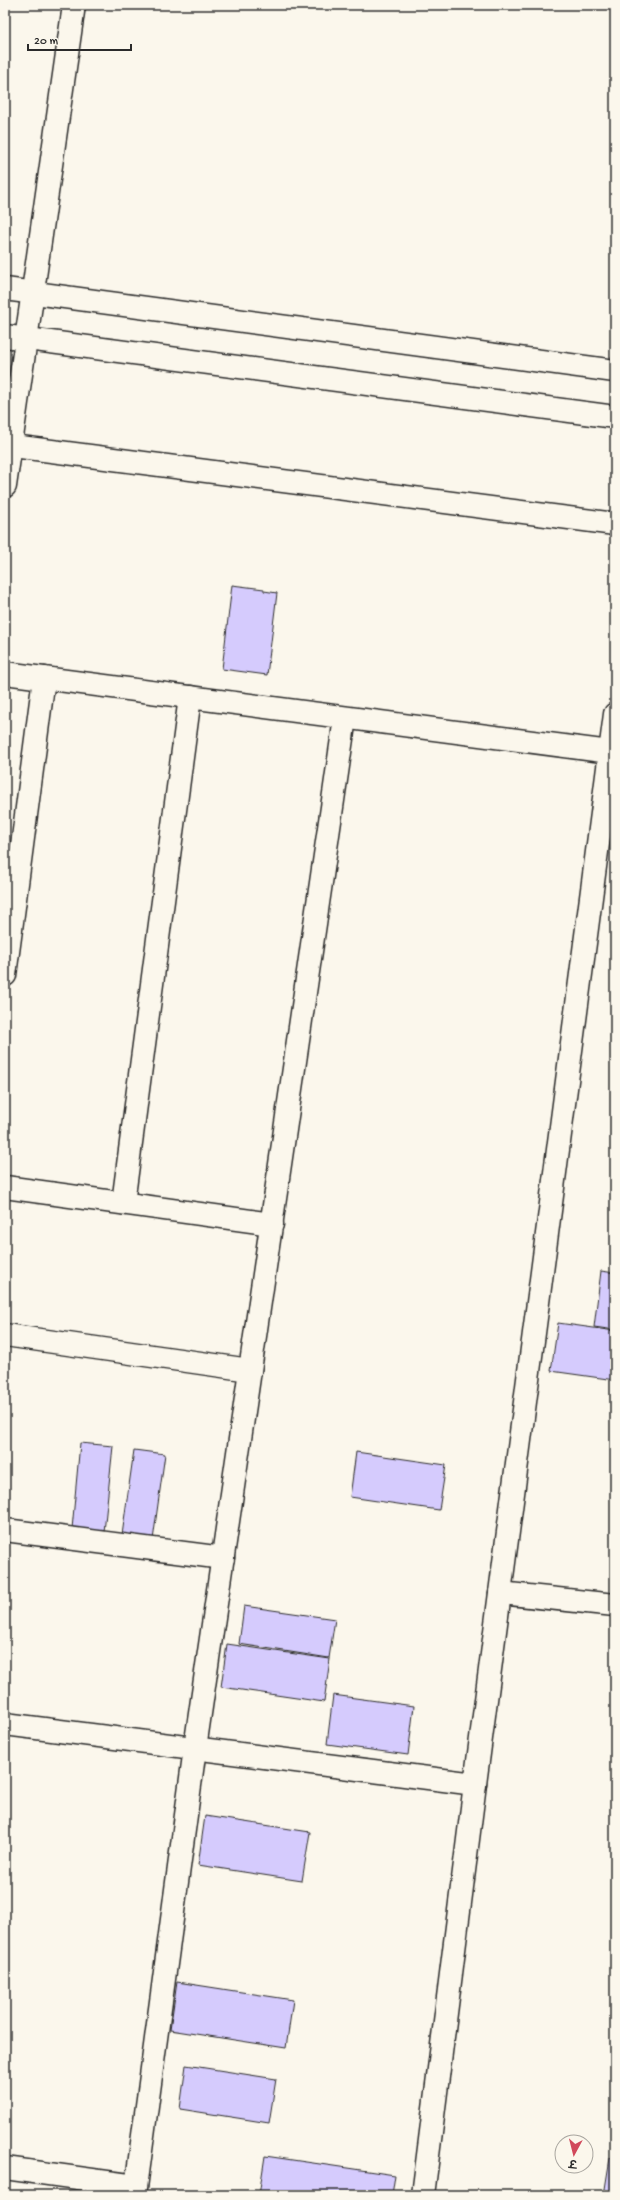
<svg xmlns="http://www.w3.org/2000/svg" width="620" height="2200" viewBox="0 0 620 2200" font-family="'Gochi Hand','Playpen Sans Deva',sans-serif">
  <rect width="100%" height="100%" fill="#fbf7ec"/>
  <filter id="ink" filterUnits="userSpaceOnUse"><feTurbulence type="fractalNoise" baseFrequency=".025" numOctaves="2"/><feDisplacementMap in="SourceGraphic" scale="8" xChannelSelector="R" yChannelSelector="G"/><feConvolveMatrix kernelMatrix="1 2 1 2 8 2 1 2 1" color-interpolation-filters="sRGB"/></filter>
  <g filter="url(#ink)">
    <g fill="#d5cbfd" stroke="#2b2b2b">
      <path d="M 232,585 L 264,589 L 264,591 L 277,593 L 267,675 L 222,669 Z"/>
      <path d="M 601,1271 L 615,1273 L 615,1330 L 594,1327 Z"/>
      <path d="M 558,1323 L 615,1331 L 615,1380 L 551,1371 Z"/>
      <path d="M 80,1443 L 113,1446 L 104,1532 L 72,1529 Z"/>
      <path d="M 134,1450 L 165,1454 L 153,1540 L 122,1535 Z"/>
      <path d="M 356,1452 L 446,1465 L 439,1510 L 350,1497 Z"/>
      <path d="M 244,1606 L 335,1619 L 329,1658 L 239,1644 Z"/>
      <path d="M 227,1644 L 330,1659 L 324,1702 L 221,1687 Z"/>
      <path d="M 333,1695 L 414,1706 L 408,1755 L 327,1744 Z"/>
      <path d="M 205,1816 L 310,1832 L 302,1881 L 198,1865 Z"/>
      <path d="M 177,1982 L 293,2000 L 286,2048 L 170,2030 Z"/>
      <path d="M 186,2065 L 276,2079 L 269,2123 L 180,2109 Z"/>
      <path d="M 265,2156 L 395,2175 L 392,2195 L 259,2195 Z"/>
      <path d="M 610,2158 L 615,2159 L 615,2195 L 604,2195 Z"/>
    </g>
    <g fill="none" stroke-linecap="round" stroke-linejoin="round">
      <defs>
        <g id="minor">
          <path d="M 5,289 L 615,371"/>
          <path d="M 5,336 L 615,417"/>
          <path d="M 5,445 L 615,524"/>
          <path d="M 5,486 L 74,5"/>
          <path d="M 5,673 L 610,752"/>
          <path d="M 5,975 L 44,678"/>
          <path d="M 5,1187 L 272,1224"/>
          <path d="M 123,1203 L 190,697"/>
          <path d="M 5,1335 L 250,1370"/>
          <path d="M 5,1530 L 223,1558"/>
          <path d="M 500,1593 L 615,1605"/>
          <path d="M 5,1724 L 475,1784"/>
          <path d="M 5,2168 L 136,2186"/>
          <path d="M 135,2195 L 195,1748 L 345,718"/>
          <path d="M 423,2195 L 475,1784 L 615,714"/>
        </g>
      </defs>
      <use href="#minor" stroke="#2b2b2b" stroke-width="25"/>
      <use href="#minor" stroke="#fbf7ec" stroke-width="22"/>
    </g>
  </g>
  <rect width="620" height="2200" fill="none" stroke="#fbf7ec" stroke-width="20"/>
  <rect x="10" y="10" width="600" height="2180" fill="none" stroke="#2b2b2b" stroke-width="1.5" filter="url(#ink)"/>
  <g transform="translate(574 2154) rotate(187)"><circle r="19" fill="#fbf7ec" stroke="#a8a59f"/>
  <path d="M0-3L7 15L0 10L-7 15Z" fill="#d1495b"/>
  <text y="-6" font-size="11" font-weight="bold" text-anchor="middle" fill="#2b2b2b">उ</text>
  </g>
  <path d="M28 44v6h103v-6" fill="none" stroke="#2b2b2b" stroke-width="2"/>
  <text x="34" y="44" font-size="12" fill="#2b2b2b" stroke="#fbf7ec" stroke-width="3" paint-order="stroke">20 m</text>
</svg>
